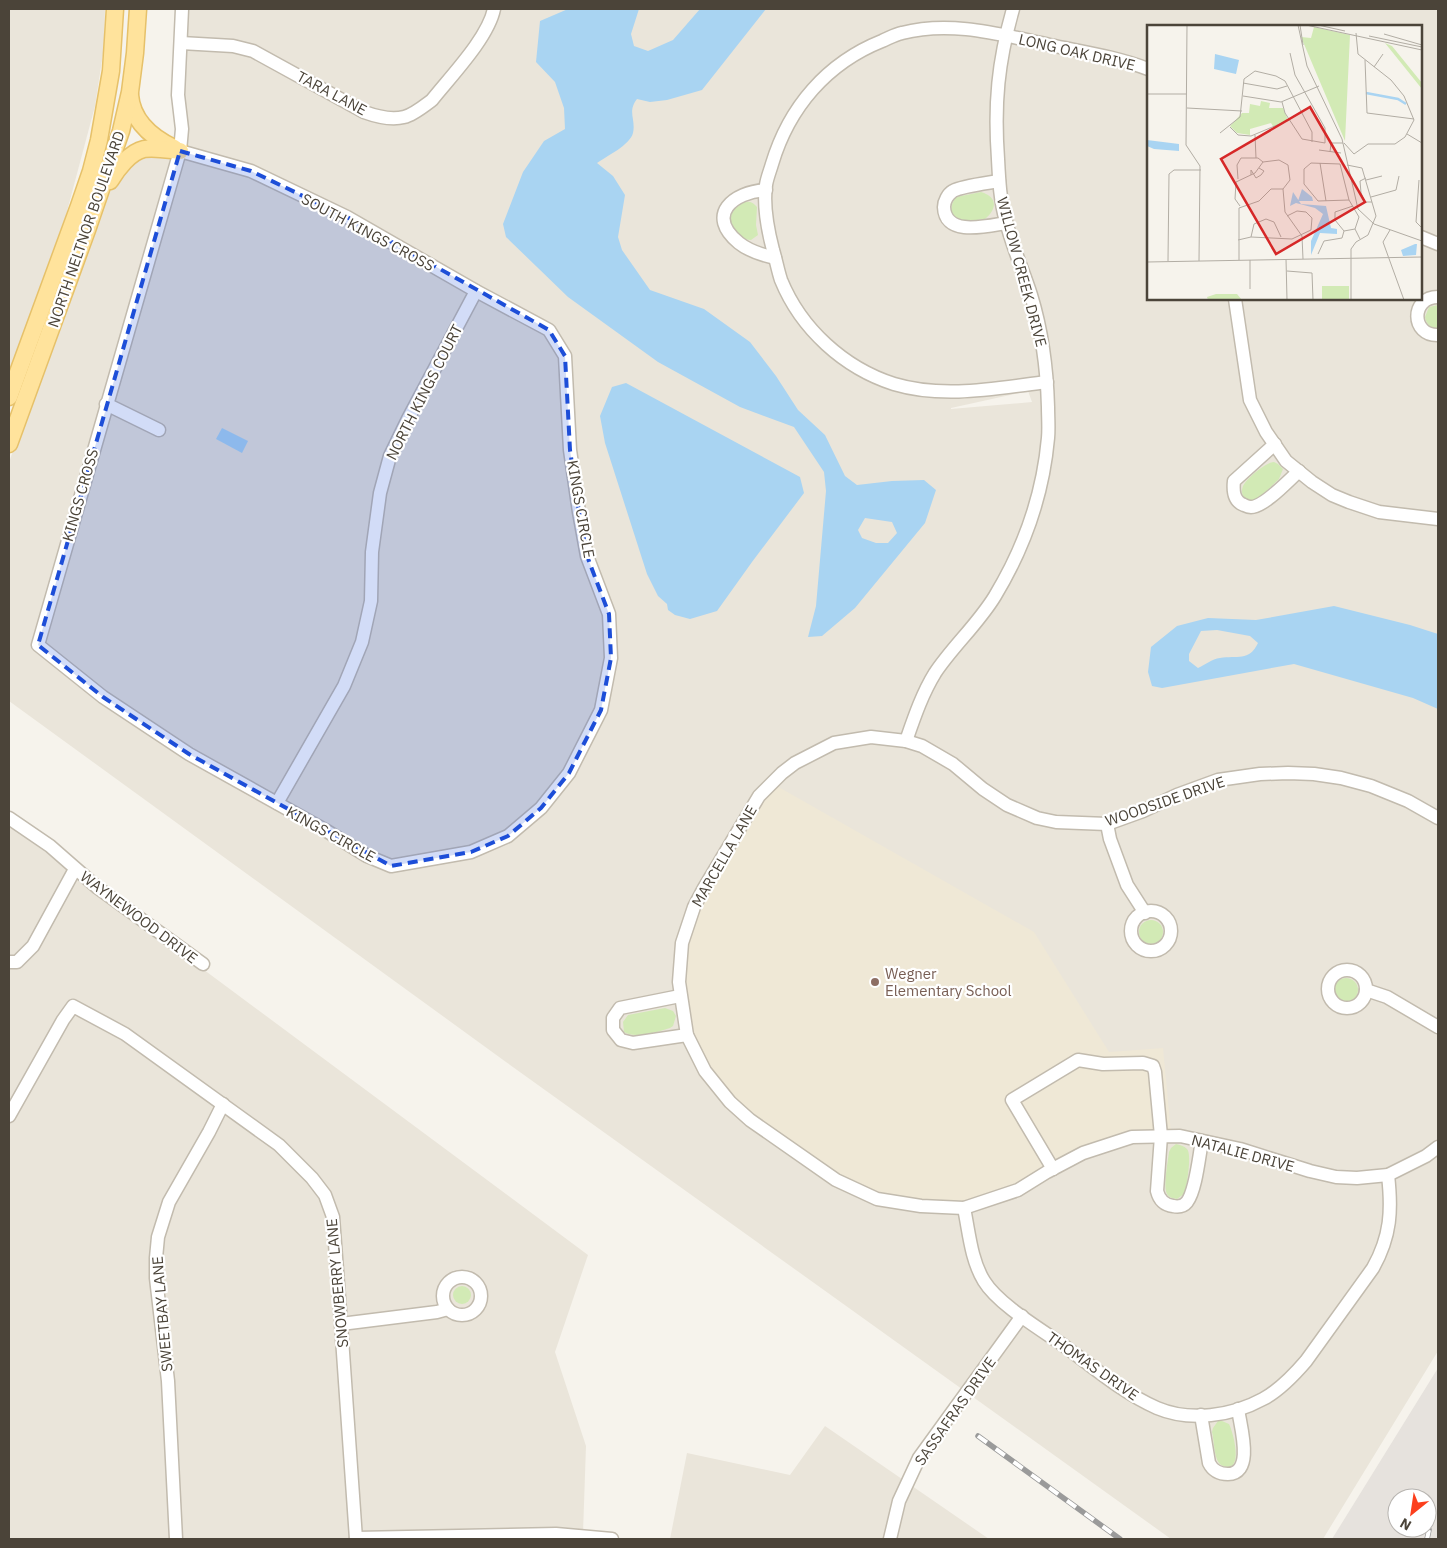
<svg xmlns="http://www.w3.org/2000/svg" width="1447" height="1548" viewBox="0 0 1447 1548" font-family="'IBM Plex Sans',sans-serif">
  <rect width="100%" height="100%" fill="#f6f3ec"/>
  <g fill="#eae5da" fill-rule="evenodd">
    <path d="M 9,9 L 105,9 L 104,47 L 95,106 L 66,215 L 9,372 Z"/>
    <path d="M 181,9 L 1438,9 L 1438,1351 L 1323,1539 L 1171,1539 L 506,1062 L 9,701 L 9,462 L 109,193 L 136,157 L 183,155 L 251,174 L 547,333 L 565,356 L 549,330 L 251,171 L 180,151 ZM 1148,26 L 1421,26 L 1421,299 L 1148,299 ZM 1028,391 L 1032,402 L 951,409 L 951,408 Z"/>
    <path d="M 9,825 L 588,1255 L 555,1352 L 586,1446 L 583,1533 L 627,1539 L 9,1539 Z"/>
    <path d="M 825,1426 L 989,1539 L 670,1539 L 687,1453 L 790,1475 Z"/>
  </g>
  <path fill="#e6e2dd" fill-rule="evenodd" d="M 1438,1368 L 1438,1539 L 1332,1539 ZM 1397,1498 L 1427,1498 L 1427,1528 L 1397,1528 Z"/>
  <path fill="#efe8d6" d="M 775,785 L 1034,932 L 1109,1052 L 1163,1048 L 1171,1133 L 1133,1133 L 1023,1183 L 963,1203 L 923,1202 L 881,1196 L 850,1183 L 740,1106 L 713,1073 L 692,1035 L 686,1005 L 684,959 L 699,906 L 761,799 Z"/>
  <g fill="#d2eab5">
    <path d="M 981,192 C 998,197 997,209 985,219 L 962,222 C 949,218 949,206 956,197 Z"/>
    <path d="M 744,202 C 750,201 753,202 757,207 L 756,225 L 758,235 L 751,240 C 738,239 735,233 729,222 L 733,210 Z"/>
    <path d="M 1438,305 L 1438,329 C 1431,329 1426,324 1425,317 L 1429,307 Z"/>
    <path d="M 1274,462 L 1278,464 L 1283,469 L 1279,479 L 1257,500 L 1253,501 L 1244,498 C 1242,494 1241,491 1243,486 C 1246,479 1266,462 1274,462 Z"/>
    <circle cx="1151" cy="932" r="12"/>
    <circle cx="1346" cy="990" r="12"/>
    <path d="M 665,1008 L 673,1011 L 676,1016 L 673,1026 L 670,1028 C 658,1032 634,1039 624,1032 L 623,1022 L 628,1015 Z"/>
    <path d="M 1176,1144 C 1180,1145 1184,1146 1187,1149 C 1192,1155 1187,1181 1186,1189 L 1184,1194 L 1177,1199 C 1173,1198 1169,1198 1167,1194 C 1163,1186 1168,1161 1169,1152 L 1171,1148 Z"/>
    <circle cx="462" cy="1295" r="9"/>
    <path d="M 1218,1421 L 1222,1421 L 1229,1424 C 1233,1432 1242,1465 1229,1467 C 1226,1467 1221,1466 1219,1463 C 1214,1457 1214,1439 1212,1432 L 1213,1428 Z"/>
  </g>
  <g fill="#a9d4f2" fill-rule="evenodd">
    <path d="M 568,9 L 639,9 L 631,34 L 634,46 L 648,51 L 673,40 L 700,9 L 766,9 L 702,90 L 667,100 L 650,102 L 637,99 C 627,112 636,119 633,133 C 630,145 607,156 597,163 L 613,176 L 625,195 L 618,237 L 622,250 L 650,290 L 704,309 L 750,342 L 776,376 L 798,410 L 825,435 L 845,476 L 857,485 L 892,481 L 924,480 L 936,490 L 925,523 L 855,608 L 822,636 L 808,637 L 816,606 L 826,491 L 824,472 L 794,427 L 740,407 L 658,362 L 568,297 L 506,237 L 503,224 L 523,172 L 544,141 L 565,129 L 564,108 L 555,82 L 536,62 L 540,21 ZM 865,518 L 892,522 L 897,533 L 888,543 L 876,543 L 862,538 L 858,530 Z"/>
    <path d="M 626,383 L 800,477 L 804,493 L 752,562 L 717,611 L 690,619 L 675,615 L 668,610 L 667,604 L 658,596 L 647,574 L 605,443 L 600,416 L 612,387 Z"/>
    <path d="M 222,428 L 248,441 L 242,453 L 216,439 Z"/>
    <path d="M 1334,606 L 1410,625 L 1438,634 L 1438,709 L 1413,698 L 1294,664 L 1162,688 L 1152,686 L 1148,672 L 1151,647 L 1177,626 L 1208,618 L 1256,620 ZM 1217,630 L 1250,636 L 1258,643 C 1249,662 1237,655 1220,658 C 1212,659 1205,665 1198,668 L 1189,661 L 1189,654 L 1201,631 Z"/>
  </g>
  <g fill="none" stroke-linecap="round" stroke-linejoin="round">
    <defs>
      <g id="minor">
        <path d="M 181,43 L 233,46 L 253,51 L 364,112 C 375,116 392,120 404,117 C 413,115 424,106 432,100 C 451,76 488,38 494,9"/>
        <path d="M 180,151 L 251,171 L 347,217 L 476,291 L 549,330 L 565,356 L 570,450 L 579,512 L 587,556 L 609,614 L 611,658 L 601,710 L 569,773 L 541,808 L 508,836 L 471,852 L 391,866 L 367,856 L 325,830 L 189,754 L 103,697 L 38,645 L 180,151 L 182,129 L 178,95 L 182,9"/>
        <path d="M 999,181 C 988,183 962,186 953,191 C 948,194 944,201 944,207 C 945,237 987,226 1006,223"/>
        <path d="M 766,190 C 733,192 705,215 739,243 C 749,251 762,255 775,258"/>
        <path d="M 1421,237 L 1438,244"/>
        <path d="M 1438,297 C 1410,297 1411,336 1438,335"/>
        <path d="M 1235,299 L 1250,400 L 1266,432 L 1286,461 L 1312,482 L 1332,495 L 1349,502 L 1379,512 L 1438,519"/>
        <path d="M 1047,382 C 997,388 944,399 894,384 C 844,368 801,329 781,280 C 778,271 776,260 773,250 C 768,231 763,206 766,185 C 767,178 770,171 772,164 C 789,107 827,63 882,41 C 889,38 896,34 902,33 C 952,20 1002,35 1050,45 C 1083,52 1117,57 1148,69"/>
        <path d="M 106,404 L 159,430"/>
        <path d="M 1275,444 L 1234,481 C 1233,490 1233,501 1244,505 C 1246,506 1249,507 1251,507 C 1264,507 1289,480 1299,471"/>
        <path d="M 906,741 C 914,718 922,694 935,673 C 953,646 978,624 995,596 C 1024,548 1043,494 1048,438 C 1049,428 1048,417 1048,407 C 1047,369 1042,331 1031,295 C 1023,270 1012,246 1006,221 C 1000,201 999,179 998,159 C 994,104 998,62 1013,9"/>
        <path d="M 277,803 L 344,686 L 362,642 L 371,601 L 372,552 L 380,493 L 390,456 L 408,419 L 476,291"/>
        <path d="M 9,818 L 50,846 L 98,888 L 203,964"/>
        <path d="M 1438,818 L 1408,801 L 1371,786 L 1341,778 L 1314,774 L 1288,773 L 1260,774 L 1218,780 L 1177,795 L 1143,811 L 1107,824 L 1056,822 L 1037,818 L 1007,805 L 983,789 L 953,764 L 922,746 L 906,741 L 871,737 L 834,743 L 795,763 L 782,773 L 759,796 L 704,888 L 694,907 L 682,943 L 679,982 L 687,1035 L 705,1071 L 730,1102 L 750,1120 L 836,1180 L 877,1199 L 921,1206 L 964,1208 L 1018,1190 L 1047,1172 L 1083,1153 L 1132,1137 L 1180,1136 L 1240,1149 L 1310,1171 L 1336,1177 L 1357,1178 L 1388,1175 L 1426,1156 L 1438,1147"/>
        <path d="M 1107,824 L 1110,839 L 1127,885 L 1145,913"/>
        <circle cx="1151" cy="931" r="20"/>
        <path d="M 9,962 L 17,962 L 33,946 L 75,869"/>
        <circle cx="1347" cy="989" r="19"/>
        <path d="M 1366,990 L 1387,997 L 1438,1027"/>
        <path d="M 680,996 L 620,1008 L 613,1018 L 613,1030 L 621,1040 L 633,1043 L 687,1035"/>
        <path d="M 9,1116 L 63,1020 L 73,1006 L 125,1034 L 279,1145 L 312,1178 L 325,1195 L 333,1217 L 341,1324 L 356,1539"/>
        <path d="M 1053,1169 L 1012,1100 L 1078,1060 L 1103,1064 L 1143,1063 L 1153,1066 L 1155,1072 L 1161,1136 L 1157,1191 C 1159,1199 1164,1205 1173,1206 C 1178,1207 1183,1207 1187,1202 C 1196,1190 1199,1156 1202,1141"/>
        <path d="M 964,1208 C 969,1232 971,1260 984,1281 C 998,1304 1040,1329 1063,1345 C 1093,1367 1123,1393 1157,1408 C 1190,1422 1232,1416 1263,1399 C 1280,1390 1294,1375 1306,1361 L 1373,1268 C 1391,1236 1392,1210 1388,1175"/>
        <circle cx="462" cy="1296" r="19"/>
        <path d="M 341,1324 L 437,1312 L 448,1309"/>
        <path d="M 1201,1415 L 1209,1463 C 1213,1471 1219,1474 1228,1474 C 1255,1474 1240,1425 1238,1409"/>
        <path d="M 356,1538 L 556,1534 L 612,1539"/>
        <path d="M 176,1539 L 168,1381 L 156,1278 L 156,1258 L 158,1237 L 169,1202 L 209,1132 L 223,1104"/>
        <path d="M 890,1539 L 899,1501 L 919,1458 L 1022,1316"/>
      </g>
      <g id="major">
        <path d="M 130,95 C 132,121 151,137 174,148"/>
        <path d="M 110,181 C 117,169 130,152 144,149 C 154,147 170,150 180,151"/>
        <path d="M 9,397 L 79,206 L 91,171 L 99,140 L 111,71 L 115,9"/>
        <path d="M 9,444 L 87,230 L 121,131 L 130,92 L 135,53 L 138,9"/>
      </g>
    </defs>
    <use href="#minor" stroke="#c2bbae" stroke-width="15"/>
    <use href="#major" stroke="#e6c16a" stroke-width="19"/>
    <use href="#minor" stroke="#fff" stroke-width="12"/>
    <use href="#major" stroke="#ffe39c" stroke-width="16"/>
    <defs>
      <g id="rail">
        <path d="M 978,1436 L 1120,1539"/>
        <path d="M 1427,1539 L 1429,1530"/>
      </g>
    </defs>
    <use href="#rail" stroke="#9a9a9a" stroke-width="5.5"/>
    <use href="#rail" stroke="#fff" stroke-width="4" stroke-dasharray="11" stroke-linecap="butt"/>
  </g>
  <path fill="#1d4ed8" fill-opacity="0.2" stroke="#1d4ed8" stroke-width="4" stroke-dasharray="10 6" stroke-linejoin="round" d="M 180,151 L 251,171 L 347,217 L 549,330 L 565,356 L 570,450 L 579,512 L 587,556 L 609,614 L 611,658 L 601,710 L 569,773 L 541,808 L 508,836 L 471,852 L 391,866 L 189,754 L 103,697 L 38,645 Z"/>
  <circle fill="#8d6e63" stroke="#fff" stroke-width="2" cx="875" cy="982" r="5"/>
  <g text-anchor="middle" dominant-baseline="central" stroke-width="4.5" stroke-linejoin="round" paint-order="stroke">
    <g font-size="15" fill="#4b4439" stroke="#fff">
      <text transform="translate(1077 52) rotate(13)">LONG OAK DRIVE</text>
      <text transform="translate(332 93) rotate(28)">TARA LANE</text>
      <text transform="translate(86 229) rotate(-71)">NORTH NELTNOR BOULEVARD</text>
      <text transform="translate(368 232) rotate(28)">SOUTH KINGS CROSS</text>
      <text transform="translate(1022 272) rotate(75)">WILLOW CREEK DRIVE</text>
      <text transform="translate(424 392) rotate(-63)">NORTH KINGS COURT</text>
      <text transform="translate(80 495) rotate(-74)">KINGS CROSS</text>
      <text transform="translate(581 509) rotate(80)">KINGS CIRCLE</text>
      <text transform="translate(1165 801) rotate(-19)">WOODSIDE DRIVE</text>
      <text transform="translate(331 834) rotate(29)">KINGS CIRCLE</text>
      <text transform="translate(724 856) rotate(-60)">MARCELLA LANE</text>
      <text transform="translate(139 917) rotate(37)">WAYNEWOOD DRIVE</text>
      <text transform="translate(1243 1153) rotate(15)">NATALIE DRIVE</text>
      <text transform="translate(337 1283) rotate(-95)">SNOWBERRY LANE</text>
      <text transform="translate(162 1314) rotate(-95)">SWEETBAY LANE</text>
      <text transform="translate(1093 1366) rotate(35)">THOMAS DRIVE</text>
      <text transform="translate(955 1411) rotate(-55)">SASSAFRAS DRIVE</text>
    </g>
    <g font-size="15" fill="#785e54" stroke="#fff" text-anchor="start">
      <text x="885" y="973">Wegner<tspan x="885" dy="17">Elementary School</tspan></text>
    </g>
  </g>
  <g transform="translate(1147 25)">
    <rect width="275" height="275" fill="#f6f3ec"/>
    <path d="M 167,2 L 203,10 L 198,116 L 154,12 L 164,13 ZM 238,18 L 245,21 L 275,58 L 275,64 ZM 114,76 L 123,78 L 122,83 L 136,83 L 141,95 L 127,103 L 124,98 L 103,104 L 103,110 L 90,108 L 83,101 L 95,88 L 102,88 L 103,79 L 113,81 ZM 175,261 L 202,261 L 202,275 L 175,275 ZM 69,269 L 90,269 L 95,275 L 61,275 L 60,272 Z" fill="#d2eab5"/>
    <path d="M 68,29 L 92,35 L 89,49 L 67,44 ZM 0,115 L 32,119 L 32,126 L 7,124 L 0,121 ZM 155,164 L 165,172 L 166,176 L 151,176 ZM 146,167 L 154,179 L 179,181 L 184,203 L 190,204 L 190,209 L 173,208 L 164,230 L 164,216 L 176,189 L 168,183 L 149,178 L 143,181 ZM 268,219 L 270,219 L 269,230 L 256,231 L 254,225 Z" fill="#a9d4f2"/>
    <path fill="none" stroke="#a9d4f2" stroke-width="2.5" d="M 219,68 L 251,74 L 259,79"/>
    <path fill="none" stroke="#b2ada4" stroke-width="1" d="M 40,0 L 39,120 L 53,141 L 52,236M 151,0 L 160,41 L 195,114 L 211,184 L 227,199 L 275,216M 153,0 L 156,20M 159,0 L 275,25M 171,0 L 198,6M 237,9 L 275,20M 222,11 L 275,22M 218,35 L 220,88 L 267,94M 227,42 L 236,29M 96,58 L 130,64 L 140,61M 0,69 L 40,69M 96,71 L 134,77 L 172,61M 135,77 L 138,88 L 155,114 L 178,118 L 178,103 L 148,50 L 143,28M 40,83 L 95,86M 83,102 L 91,110 L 104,111 L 142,95M 73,108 L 93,92 L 97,54 L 108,46 L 129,51 L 138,56 L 165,107 L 165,117M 260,109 L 275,118M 108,110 L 109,133M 197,118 L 207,129 L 221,119 L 248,119 L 258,112 L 267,95 L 257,71 L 244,55 L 211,29 L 209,8M 172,125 L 194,128M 183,127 L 184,118 L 196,118M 116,137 L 132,135 L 141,140 L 143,155 L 136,164M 173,138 L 179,176M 200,140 L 215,143 L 229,191 L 221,210 L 209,217 L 204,224 L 204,275M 104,150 L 104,145 L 109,153 L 114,150 L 117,146 L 112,143M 219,153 L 213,156 L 214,168 L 218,177 L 225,177M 91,154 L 90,140 L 94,133 L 111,133 L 116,137M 219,155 L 235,151M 272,155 L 269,197 L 275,203M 136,164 L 138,187 L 155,211 L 156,234M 224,172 L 249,165 L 252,151M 202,175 L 171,176 L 157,159 L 157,144 L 164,138 L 193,139 L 202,175 L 212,192 L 208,204 L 213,214M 93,181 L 88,174 L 89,157 L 108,148 L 116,137M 243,205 L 236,217 L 257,275M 197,206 L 188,195 L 188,187 L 206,181M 104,212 L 107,199 L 119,194 L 127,197 L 134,212M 195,213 L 197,206 L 208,204M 91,215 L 104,212 L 145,214 L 164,205 L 165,193 L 159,187 L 150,186 L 140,191M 171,229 L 177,216 L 195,213M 139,234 L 140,275M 92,235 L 92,183 L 112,176 L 124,164 L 136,164M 21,236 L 22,149 L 27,145 L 54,145M 0,237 L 275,232M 140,246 L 165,248 L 166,275M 103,264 L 103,235"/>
    <path fill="#d62828" fill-opacity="0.15" stroke="#d62828" stroke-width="2.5" d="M 163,82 L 218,177 L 129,229 L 74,134 Z"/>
    <rect width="275" height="275" fill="none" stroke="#4b4439" stroke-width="2.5"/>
  </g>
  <rect width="1447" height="1548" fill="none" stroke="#4b4439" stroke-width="20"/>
  <g transform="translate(1412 1513) rotate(210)"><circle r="24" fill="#ffffff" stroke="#b7b4b0"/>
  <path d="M0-4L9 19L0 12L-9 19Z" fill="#fc3f1d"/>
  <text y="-8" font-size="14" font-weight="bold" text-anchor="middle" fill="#4b4439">N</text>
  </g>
</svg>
